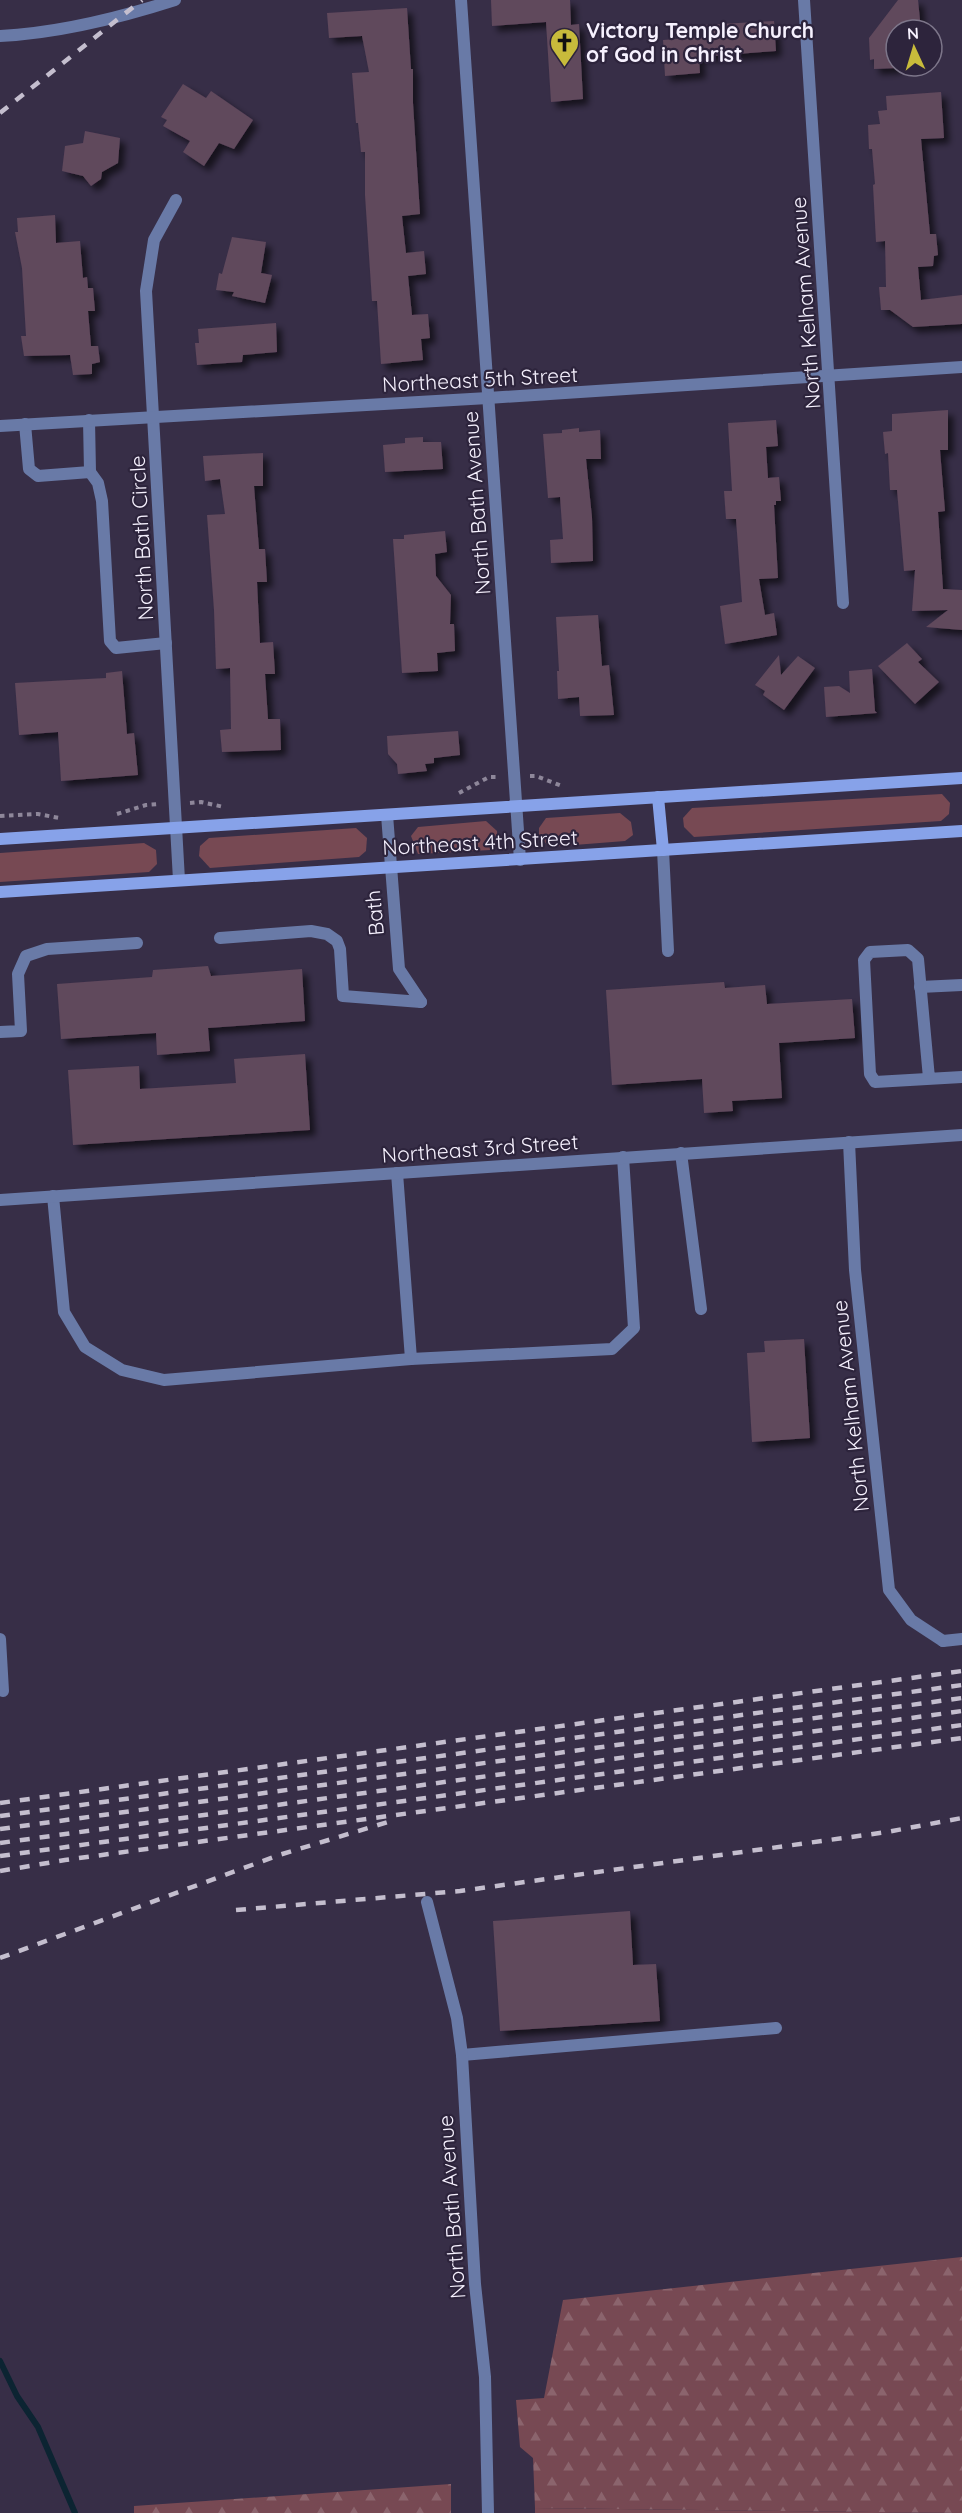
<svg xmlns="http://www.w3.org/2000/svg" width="962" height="2513" viewBox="0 0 962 2513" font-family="Quicksand,sans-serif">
  <defs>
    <pattern id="forest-firs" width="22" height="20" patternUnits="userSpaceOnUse" patternTransform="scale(1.5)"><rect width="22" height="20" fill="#774953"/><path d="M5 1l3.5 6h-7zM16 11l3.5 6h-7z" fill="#8b646d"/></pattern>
    <filter id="shadow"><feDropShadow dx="5.5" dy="5.5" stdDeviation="3" flood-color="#0009"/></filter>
  </defs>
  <rect width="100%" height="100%" fill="#372e47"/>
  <g fill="#774953">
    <path d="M 942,794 L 950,803 L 949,814 L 941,821 L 694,837 L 684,827 L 683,818 L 692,808 Z"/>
    <path d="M 620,813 L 631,822 L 633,835 L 625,841 L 549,847 L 539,835 L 539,828 L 546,818 Z"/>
    <path d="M 486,821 L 497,831 L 498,844 L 490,850 L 418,854 L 411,836 L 418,827 Z"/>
    <path d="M 356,828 L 367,838 L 366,851 L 359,857 L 210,868 L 199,856 L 200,846 L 209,838 Z"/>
    <path d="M 144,843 L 156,850 L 157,864 L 149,872 L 0,882 L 0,853 Z"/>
    <path d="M 535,2508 L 962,2513 L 535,2513 Z"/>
  </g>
  <g fill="url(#forest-firs)">
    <path d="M 962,2257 L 962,2513 L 535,2508 L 533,2458 L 520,2447 L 516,2400 L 544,2398 L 563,2300 Z"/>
    <path d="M 451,2484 L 451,2513 L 134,2513 L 134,2506 Z"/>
  </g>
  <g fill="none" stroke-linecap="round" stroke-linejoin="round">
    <path stroke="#0c2432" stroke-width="6" d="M 0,2361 L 17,2396 L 38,2427 L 75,2513"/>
  </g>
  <g fill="#60485c" filter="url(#shadow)">
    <path d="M 491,0 L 570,0 L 571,25 L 579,24 L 583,99 L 551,102 L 546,22 L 492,26 Z"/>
    <path d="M 898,0 L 918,0 L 921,30 L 896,30 L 897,68 L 874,69 L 874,59 L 870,60 L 869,38 Z"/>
    <path d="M 407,8 L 411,69 L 413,69 L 413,103 L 420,214 L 402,216 L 406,253 L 424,251 L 426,274 L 408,276 L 412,315 L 428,314 L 430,338 L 421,339 L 423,360 L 381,364 L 377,301 L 372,301 L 365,195 L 365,152 L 361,152 L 358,123 L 356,123 L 352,73 L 369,72 L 362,36 L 329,38 L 327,13 Z"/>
    <path d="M 774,21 L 776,51 L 699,57 L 700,73 L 665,76 L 663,40 L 677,39 L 685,26 Z"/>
    <path d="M 183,84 L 206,98 L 211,91 L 253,120 L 234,149 L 219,143 L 204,166 L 183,152 L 190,141 L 163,126 L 167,120 L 161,117 Z"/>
    <path d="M 941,92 L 944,138 L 921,139 L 930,234 L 936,234 L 938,255 L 934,256 L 933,266 L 918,267 L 921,300 L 962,295 L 962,324 L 913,327 L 890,310 L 881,310 L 879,287 L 886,287 L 885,241 L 876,242 L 873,185 L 875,184 L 872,149 L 869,149 L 868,125 L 880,124 L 878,111 L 887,110 L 886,96 Z"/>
    <path d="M 85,131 L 120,138 L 118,163 L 102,172 L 101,179 L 91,186 L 83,176 L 62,171 L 65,146 L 83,143 Z"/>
    <path d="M 55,215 L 56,243 L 80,241 L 83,278 L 87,277 L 88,288 L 93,288 L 95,311 L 88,311 L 91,346 L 98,346 L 100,362 L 92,364 L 92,374 L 73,375 L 70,355 L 24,356 L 21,336 L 26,336 L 22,268 L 15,232 L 18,232 L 17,218 Z"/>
    <path d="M 232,237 L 266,242 L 261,273 L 272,275 L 265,303 L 232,296 L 234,292 L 216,290 L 219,273 L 222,274 Z"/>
    <path d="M 276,323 L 277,352 L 243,355 L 242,362 L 197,365 L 195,343 L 199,343 L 198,329 Z"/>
    <path d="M 948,410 L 948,450 L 940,450 L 945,511 L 938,512 L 943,589 L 962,590 L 962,630 L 926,627 L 948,610 L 912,611 L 915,570 L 904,571 L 897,490 L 890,490 L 888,453 L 885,454 L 883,432 L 892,431 L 892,414 Z"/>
    <path d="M 776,420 L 778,446 L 766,447 L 768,478 L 779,477 L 781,501 L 776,501 L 776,505 L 774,505 L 778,578 L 759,579 L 765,615 L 774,613 L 777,635 L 725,644 L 720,606 L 742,602 L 736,519 L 726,519 L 724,491 L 732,491 L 728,423 Z"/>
    <path d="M 579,428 L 579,432 L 600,430 L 601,459 L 586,459 L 592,517 L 593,561 L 551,563 L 550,540 L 563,539 L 560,497 L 548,498 L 543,434 L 562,433 L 562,430 Z"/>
    <path d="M 423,437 L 423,442 L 441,442 L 443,469 L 385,472 L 383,445 L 405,443 L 405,438 Z"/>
    <path d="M 263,453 L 263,486 L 254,486 L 259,549 L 265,549 L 267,582 L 257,582 L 260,643 L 273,642 L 275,674 L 265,674 L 268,719 L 280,719 L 281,750 L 222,752 L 220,730 L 231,729 L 230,668 L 216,669 L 214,610 L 207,515 L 225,514 L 220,479 L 205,481 L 203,456 Z"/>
    <path d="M 445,531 L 447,552 L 435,554 L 436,576 L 451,595 L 450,624 L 454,624 L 455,651 L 437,653 L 438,671 L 402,673 L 393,539 L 404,539 L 404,535 Z"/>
    <path d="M 598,615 L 602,666 L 609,665 L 614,715 L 580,716 L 579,697 L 558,699 L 557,671 L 559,671 L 556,617 Z"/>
    <path d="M 907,643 L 922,659 L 918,662 L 939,682 L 915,704 L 878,666 Z"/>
    <path d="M 779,655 L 781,675 L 798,656 L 815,668 L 784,710 L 763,695 L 765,691 L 755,685 Z"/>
    <path d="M 872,669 L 875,711 L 877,713 L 826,717 L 824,687 L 839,686 L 850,693 L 849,671 Z"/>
    <path d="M 122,671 L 127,734 L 134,733 L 138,775 L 61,781 L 58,732 L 19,735 L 15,683 L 106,678 L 106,673 Z"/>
    <path d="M 458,731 L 460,755 L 434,758 L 434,763 L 425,764 L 427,771 L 398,774 L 397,764 L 388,754 L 387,736 Z"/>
    <path d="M 208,966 L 211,976 L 302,969 L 305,1021 L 208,1028 L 210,1051 L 157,1055 L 156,1033 L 61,1039 L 57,984 L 152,977 L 153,970 Z"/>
    <path d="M 724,982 L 725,988 L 765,985 L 767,1004 L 852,999 L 855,1038 L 779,1043 L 782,1098 L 732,1101 L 733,1111 L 704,1113 L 702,1079 L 612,1085 L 606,990 Z"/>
    <path d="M 305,1054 L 310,1130 L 73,1145 L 68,1070 L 139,1066 L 140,1089 L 236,1083 L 234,1059 Z"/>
    <path d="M 804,1339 L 810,1438 L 752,1442 L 747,1353 L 765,1352 L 764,1341 Z"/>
    <path d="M 630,1911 L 633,1965 L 656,1964 L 660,2021 L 500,2031 L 493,1921 Z"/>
  </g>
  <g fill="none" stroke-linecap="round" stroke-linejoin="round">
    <g stroke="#8e879a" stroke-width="4" stroke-dasharray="4.5 4.5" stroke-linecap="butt">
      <path d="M 530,776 L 536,776 L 562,786"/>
      <path d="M 459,793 L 489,777 L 498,777"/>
      <path d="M 190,803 L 201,802 L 224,807"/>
      <path d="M 117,814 L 146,805 L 159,804"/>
      <path d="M 0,816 L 38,814 L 59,818"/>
    </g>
    <g stroke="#697aa7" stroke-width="12">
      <path d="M 25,424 L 29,469 L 38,476 L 90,472 L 89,420"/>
      <path d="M 90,472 L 98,483 L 102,501 L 110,641 L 116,648 L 166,643"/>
      <path d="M 663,850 L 668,951"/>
      <path d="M 220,938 L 311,931 L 327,934 L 337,941 L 340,949 L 343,996 L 421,1002"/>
      <path d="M 920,987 L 962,985"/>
      <path d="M 0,1032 L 21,1031 L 18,974 L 26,956 L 47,949 L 137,943"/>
      <path d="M 929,1078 L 918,959 L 908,950 L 870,952 L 864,960 L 870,1074 L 875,1082 L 962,1077"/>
      <path d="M 681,1153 L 701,1309"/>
      <path d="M 397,1173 L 411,1359 L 612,1349 L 634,1328 L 623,1157"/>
      <path d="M 53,1196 L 64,1312 L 85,1347 L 122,1370 L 164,1380 L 411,1359"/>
      <path d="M 943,1641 L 962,1639"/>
      <path d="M 462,2055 L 776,2028"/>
    </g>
    <g stroke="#697aa7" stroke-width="12">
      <path d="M 461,0 L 520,860"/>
      <path d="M 804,0 L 843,603"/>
      <path d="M 0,36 C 59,33 119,18 175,0"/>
      <path d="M 176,200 L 154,240 L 146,291 L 179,880"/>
      <path d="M 0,426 L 488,398 L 962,367"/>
      <path d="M 387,815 L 399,969 L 421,1002"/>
      <path d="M 849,1142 L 855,1270 L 889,1590 L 911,1620 L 943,1641"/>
      <path d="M 0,1200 L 962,1135"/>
      <path d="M 0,1639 L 3,1691"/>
      <path d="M 427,1902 L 457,2018 L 462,2055 L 475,2284 L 485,2377 L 488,2513"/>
    </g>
    <g stroke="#87a2e9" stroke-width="12">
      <path d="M 658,797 L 663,850"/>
      <path d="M 0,839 L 962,778"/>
      <path d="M 0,892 L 962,831"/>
    </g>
    <g stroke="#c4bece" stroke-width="4.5" stroke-dasharray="10 10" stroke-linecap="butt">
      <path d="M 0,113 L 142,0"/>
      <path d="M 0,1803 L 962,1671"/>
      <path d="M 0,1816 L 962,1685"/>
      <path d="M 0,1829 L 962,1698"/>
      <path d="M 0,1843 L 962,1711"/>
      <path d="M 0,1856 L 962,1725"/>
      <path d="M 0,1871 L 65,1860 L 962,1738"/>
      <path d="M 236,1910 L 460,1891 L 887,1832 L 962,1818"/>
      <path d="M 0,1958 L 279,1855 L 388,1822"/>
    </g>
  </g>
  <defs>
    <symbol id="church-pin" viewBox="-11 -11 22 30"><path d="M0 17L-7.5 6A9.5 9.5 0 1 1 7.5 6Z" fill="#c8bb3b" stroke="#2d243c"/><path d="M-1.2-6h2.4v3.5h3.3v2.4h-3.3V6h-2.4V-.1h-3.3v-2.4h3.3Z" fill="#111"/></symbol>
  </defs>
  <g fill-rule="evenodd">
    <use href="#church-pin" x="548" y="26" width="33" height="45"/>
  </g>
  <g text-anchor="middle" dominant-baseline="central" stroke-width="4.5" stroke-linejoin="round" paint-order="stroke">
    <g font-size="21" font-weight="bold" fill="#f6f1fe" stroke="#2d243c" text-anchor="start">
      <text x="586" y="30">Victory Temple Church<tspan x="586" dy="24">of God in Christ</tspan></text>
    </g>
    <g font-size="21" fill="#f6f1fe" stroke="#2d243c">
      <text transform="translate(805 303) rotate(-94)">North Kelham Avenue</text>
      <text transform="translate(480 379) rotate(-3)">Northeast 5th Street</text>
      <text transform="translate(476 503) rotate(-94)">North Bath Avenue</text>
      <text transform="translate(141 538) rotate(-93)">North Bath Circle</text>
      <text transform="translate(480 842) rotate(-3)">Northeast 4th Street</text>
      <text transform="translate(374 913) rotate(-95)">Bath</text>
      <text transform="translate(480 1148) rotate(-4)">Northeast 3rd Street</text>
      <text transform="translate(850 1406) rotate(-96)">North Kelham Avenue</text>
      <text transform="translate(451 2207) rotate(-94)">North Bath Avenue</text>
    </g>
  </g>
  <g transform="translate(914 48) rotate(356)"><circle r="28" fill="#2d243c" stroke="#7d768a" stroke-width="1.5"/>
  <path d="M0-4.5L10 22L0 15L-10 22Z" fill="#c8bb3b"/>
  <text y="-9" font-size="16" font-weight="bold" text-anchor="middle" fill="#f6f1fe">N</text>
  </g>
</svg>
